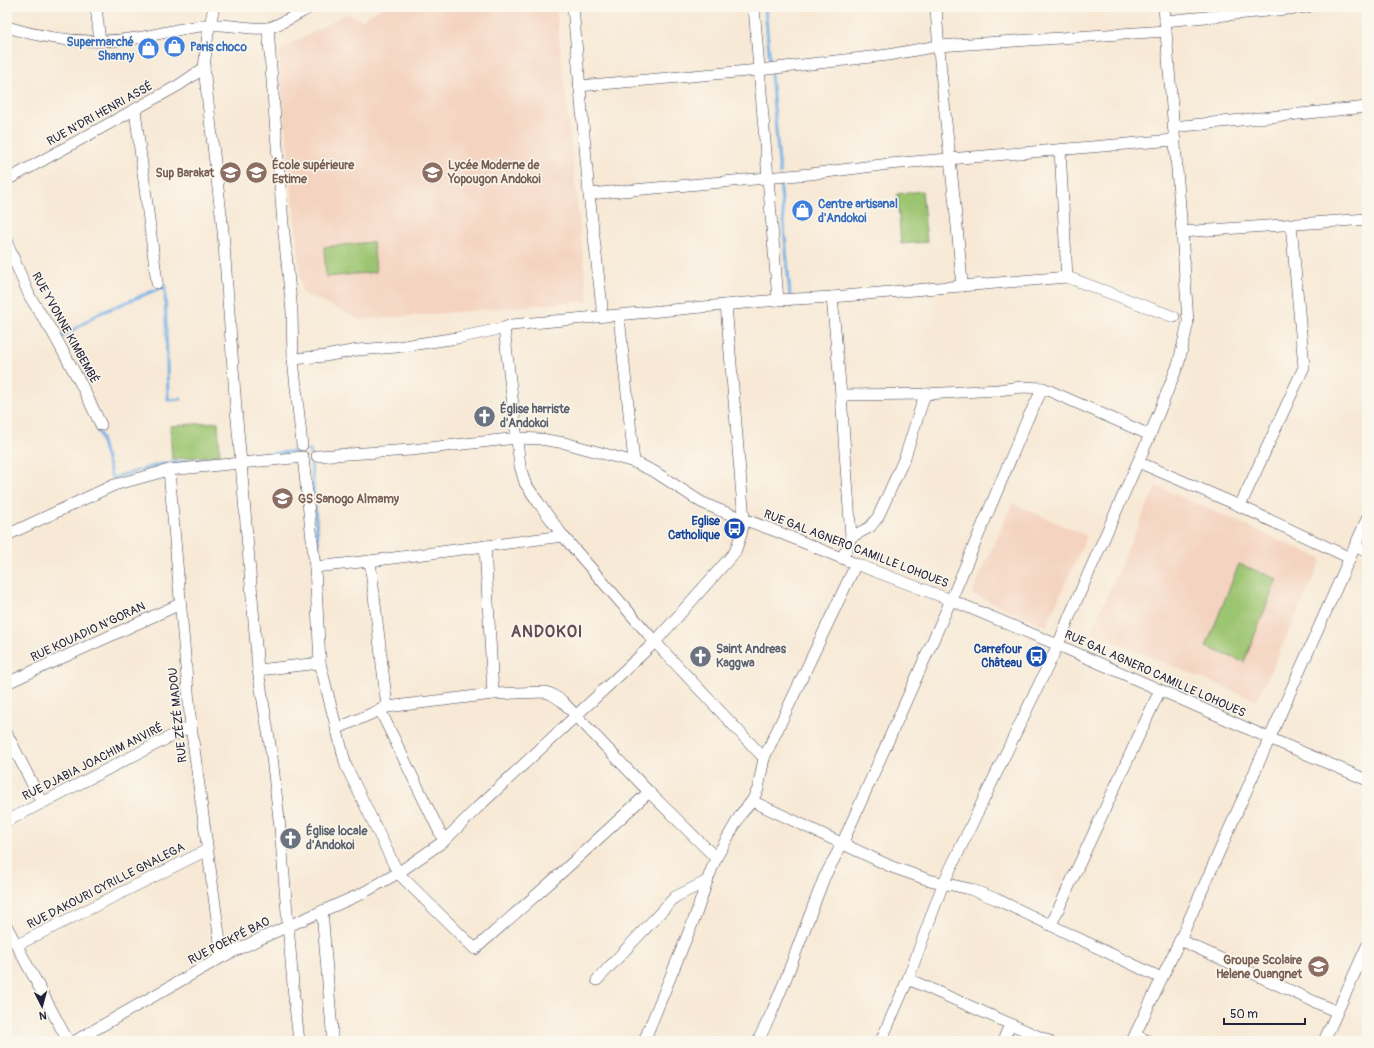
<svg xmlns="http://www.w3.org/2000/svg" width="1374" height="1048" viewBox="0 0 1374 1048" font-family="Pangolin,sans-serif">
  <rect width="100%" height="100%" fill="#fbf7ec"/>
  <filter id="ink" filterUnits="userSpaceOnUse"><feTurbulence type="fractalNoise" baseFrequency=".025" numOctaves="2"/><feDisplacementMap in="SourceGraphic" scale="8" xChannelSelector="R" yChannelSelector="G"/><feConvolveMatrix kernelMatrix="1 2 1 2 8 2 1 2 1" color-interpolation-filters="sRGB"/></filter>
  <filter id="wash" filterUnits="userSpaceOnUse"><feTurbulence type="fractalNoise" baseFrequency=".012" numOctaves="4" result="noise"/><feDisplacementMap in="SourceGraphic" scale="16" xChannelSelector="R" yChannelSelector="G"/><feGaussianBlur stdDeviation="0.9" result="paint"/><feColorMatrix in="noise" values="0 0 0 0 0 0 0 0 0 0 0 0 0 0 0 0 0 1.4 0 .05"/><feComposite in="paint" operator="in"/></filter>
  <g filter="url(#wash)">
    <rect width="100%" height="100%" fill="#f7e9d6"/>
    <g fill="#f4d3c0">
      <path d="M 384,7 L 556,7 L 588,301 L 361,320 L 302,293 L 278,51 L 348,13 L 361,20 Z"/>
      <path d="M 1156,486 L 1322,559 L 1257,701 L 1091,632 Z"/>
      <path d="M 1012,503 L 1087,536 L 1046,626 L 972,594 Z"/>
    </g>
    <g fill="#9cc571" stroke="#5f7456">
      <path d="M 922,191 L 927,242 L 901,244 L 897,194 Z"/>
      <path d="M 373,242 L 376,272 L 326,277 L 324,247 Z"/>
      <path d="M 218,422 L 220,455 L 172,459 L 170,426 Z"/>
      <path d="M 1239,564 L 1277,579 L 1244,662 L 1206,647 Z"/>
    </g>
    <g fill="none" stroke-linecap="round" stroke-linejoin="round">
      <g stroke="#73b0e5" stroke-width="3">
        <path d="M 765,7 L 780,174"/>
        <path d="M 780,180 L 791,307"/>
        <path d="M 7,230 L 12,242"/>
        <path d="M 31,286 L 36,297"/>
        <path d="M 59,339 L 98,314 L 165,286 L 168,400 L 181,399"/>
        <path d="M 96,426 L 100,435 L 112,478 L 162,464 L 171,463 L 310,450 L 319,554"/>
      </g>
    </g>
  </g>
  <g filter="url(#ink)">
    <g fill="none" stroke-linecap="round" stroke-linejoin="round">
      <defs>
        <g id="minor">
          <path d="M 96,7 L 100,41"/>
          <path d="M 214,7 L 208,33 L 204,68 L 223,231 L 236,409 L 241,463 L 258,670 L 272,757 L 280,828 L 294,997 L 299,1041"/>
          <path d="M 573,7 L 589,194 L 602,307"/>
          <path d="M 754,7 L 778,300"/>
          <path d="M 936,7 C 941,100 956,193 962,286"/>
          <path d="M 1165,21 L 1308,7"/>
          <path d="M 7,27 C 49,40 94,45 137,38 C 161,34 185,27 209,25 C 226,23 248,30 267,28 C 277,27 301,12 311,7"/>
          <path d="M 268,28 L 283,224 L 292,312 L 293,359 L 302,445"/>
          <path d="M 579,86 L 759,70 L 888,55 L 938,46 L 1166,31"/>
          <path d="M 135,110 L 157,283"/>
          <path d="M 1173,127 L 1367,107"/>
          <path d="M 1060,150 L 1067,277"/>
          <path d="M 7,180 L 179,85 L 204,68"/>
          <path d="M 589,194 L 810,174 L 889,164 L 1174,140"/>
          <path d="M 1182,232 L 1367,219"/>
          <path d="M 7,243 L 30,297 L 53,333 L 82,386 L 101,425"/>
          <path d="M 832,297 L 841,395 L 851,537 L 847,549 L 842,557"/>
          <path d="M 619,316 L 634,462"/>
          <path d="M 504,328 L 520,466 L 525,483 L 538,502 L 563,536 L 655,642 L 764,758"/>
          <path d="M 293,359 L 325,356 L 357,350 L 397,347 L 457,338 L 504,328 L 511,325 L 778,300 L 832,297 L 1067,277 L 1174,317"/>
          <path d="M 841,395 L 925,394 L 998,390 L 1022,387 L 1043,388 L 1150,435"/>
          <path d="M 317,456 L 411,450 L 517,438 L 540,439 L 565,443 L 634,462 L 655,472 L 701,502 L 719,510 L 773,530 L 856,564 L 951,600 L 1058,645 L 1269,738 L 1367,780"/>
          <path d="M 1138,462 L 1240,506 L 1350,558"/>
          <path d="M 169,470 L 191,726 L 222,957"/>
          <path d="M 1240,506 L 1304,367 L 1291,224"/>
          <path d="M 7,535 L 114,485 L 169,470 L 303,457 L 315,567 L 320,663 L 346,766 L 398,873 L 475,949 L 560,874 L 649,792"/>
          <path d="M 851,537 L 870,527 L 878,517 L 905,457 L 925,394"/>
          <path d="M 485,546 L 493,694"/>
          <path d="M 1355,546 L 1367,552"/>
          <path d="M 370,561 L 387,707"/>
          <path d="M 315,567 L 370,561 L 563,536"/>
          <path d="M 258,670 L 320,663"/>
          <path d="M 7,683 L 180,604"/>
          <path d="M 380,710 L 444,841"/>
          <path d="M 336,729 L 387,707 L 493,694 L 545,692 L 551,694 L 562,701 L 649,792 L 716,858"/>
          <path d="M 7,734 L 42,803"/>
          <path d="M 752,801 L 892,867 L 929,880 L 970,889 L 996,899 L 1161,978"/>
          <path d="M 7,821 L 191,726"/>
          <path d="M 322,911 L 332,1030 L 332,1041"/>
          <path d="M 1051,925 L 1160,690"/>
          <path d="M 7,927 L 68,1041"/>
          <path d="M 1180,940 L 1337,1012"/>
          <path d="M 17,945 L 207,850"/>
          <path d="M 908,979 L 1049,1041"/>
          <path d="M 597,980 L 675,897 L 707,881"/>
          <path d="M 1135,1035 L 1148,1041"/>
          <path d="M 75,1041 L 222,957 L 266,936 L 361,894 L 398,873 L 444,841 L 478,807 L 655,642 L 735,552 L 741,535 L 744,520 L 726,305"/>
          <path d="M 644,1041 L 695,917 L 707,881 L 716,858 L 741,814 L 752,801 L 758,789 L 764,758 L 856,564"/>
          <path d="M 758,1041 L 772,1012 L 786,978 L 824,878 L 842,844 L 951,600 L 1027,420 L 1043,388"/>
          <path d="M 881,1041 L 908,979 L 943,884 L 1058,645 L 1070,615 L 1150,435 L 1179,362 L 1188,322 L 1182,232 L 1164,7"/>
          <path d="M 1003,1041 L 1010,1024"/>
          <path d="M 1132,1041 L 1180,940 L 1367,519"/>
          <path d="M 1324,1041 L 1367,946"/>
        </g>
      </defs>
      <use href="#minor" stroke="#424052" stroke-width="12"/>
      <use href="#minor" stroke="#fff" stroke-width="11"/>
    </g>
  </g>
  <defs>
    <symbol id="shop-disc" viewBox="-11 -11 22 22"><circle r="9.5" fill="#3f7fe0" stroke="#fbf7ec"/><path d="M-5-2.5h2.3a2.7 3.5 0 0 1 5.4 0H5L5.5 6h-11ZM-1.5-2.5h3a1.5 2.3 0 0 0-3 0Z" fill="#fff"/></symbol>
    <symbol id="school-disc" viewBox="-11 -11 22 22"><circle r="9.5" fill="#8d6e63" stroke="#fbf7ec"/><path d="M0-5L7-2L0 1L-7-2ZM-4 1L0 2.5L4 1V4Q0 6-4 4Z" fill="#fff"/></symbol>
    <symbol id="church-disc" viewBox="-11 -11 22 22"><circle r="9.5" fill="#6b7280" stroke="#fbf7ec"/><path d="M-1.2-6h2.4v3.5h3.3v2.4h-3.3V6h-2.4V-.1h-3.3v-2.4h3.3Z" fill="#fff"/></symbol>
    <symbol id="bus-disc" viewBox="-11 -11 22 22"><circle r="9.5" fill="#1a4fb4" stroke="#fbf7ec"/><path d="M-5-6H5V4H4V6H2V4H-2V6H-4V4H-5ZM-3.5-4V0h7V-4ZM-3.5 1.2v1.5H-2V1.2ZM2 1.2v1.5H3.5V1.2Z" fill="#fff"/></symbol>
  </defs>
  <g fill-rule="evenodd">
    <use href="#shop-disc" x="162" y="34" width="25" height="25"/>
    <use href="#shop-disc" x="136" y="36" width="25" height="25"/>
    <use href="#school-disc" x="244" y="160" width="25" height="25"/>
    <use href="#school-disc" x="420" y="160" width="25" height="25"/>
    <use href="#school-disc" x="218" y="160" width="25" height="25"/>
    <use href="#shop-disc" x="790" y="198" width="25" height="25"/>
    <use href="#church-disc" x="472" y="404" width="25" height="25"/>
    <use href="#school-disc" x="270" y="486" width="25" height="25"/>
    <use href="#bus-disc" x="722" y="516" width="25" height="25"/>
    <use href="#church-disc" x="688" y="644" width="25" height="25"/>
    <use href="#bus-disc" x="1024" y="644" width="25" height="25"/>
    <use href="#church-disc" x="278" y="826" width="25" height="25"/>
    <use href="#school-disc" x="1306" y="954" width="25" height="25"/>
  </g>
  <g text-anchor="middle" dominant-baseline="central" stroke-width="3" stroke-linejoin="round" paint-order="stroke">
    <g font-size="12" font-weight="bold" fill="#366cbe" stroke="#fbf7ec" text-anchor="start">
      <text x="134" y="42" text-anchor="end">Supermarché<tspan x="134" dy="14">Shanny</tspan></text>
      <text x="190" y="47">Paris choco</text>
      <text x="818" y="204">Centre artisanal<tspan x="818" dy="14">d'Andokoi</tspan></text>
    </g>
    <g font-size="12" fill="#22223b" stroke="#fbf7ec">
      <text transform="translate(100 114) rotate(-29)">RUE N’DRI HENRI ASSÉ</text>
      <text transform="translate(65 328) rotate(61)">RUE YVONNE KIMBEMBÉ</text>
      <text transform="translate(856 549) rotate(21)">RUE GAL AGNERO CAMILLE LOHOUES</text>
      <text transform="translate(88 632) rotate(-25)">RUE KOUADIO N’GORAN</text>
      <text transform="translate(1155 674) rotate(24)">RUE GAL AGNERO CAMILLE LOHOUES</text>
      <text transform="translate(178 715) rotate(-96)">RUE ZÉZÉ MADOU</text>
      <text transform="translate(93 762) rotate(-27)">RUE DJABIA JOACHIM ANVIRÉ</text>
      <text transform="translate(106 886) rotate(-27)">RUE DAKOURI CYRILLE GNALEGA</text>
      <text transform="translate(229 941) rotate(-27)">RUE POEKPÉ BAO</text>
    </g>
    <g font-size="12" font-weight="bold" fill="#785e54" stroke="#fbf7ec" text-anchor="start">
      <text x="272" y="165">École supérieure<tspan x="272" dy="14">Estime</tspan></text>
      <text x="448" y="165">Lycée Moderne de<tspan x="448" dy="14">Yopougon Andokoi</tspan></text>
      <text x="214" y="173" text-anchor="end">Sup Barakat</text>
      <text x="298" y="499">GS Sanogo Almamy</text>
      <text x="1302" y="960" text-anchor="end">Groupe Scolaire<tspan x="1302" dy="14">Helene Ouangnet</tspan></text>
    </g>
    <g font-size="12" font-weight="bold" fill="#5b616d" stroke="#fbf7ec" text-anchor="start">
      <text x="500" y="409">Église harriste<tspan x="500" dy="14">d'Andokoi</tspan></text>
      <text x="716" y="649">Saint Andreas<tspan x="716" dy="14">Kaggwa</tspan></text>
      <text x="306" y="831">Église locale<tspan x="306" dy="14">d'Andokoi</tspan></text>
    </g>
    <g font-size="12" font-weight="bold" fill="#164399" stroke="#fbf7ec" text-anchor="end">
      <text x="720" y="521">Eglise<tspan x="720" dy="14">Catholique</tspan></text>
      <text x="1022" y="649">Carrefour<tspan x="1022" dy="14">Château</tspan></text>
    </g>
    <g font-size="16" font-weight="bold" letter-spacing="1" fill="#604b56" stroke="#fbf7ec">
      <text x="547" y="632">ANDOKOI</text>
    </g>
  </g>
  <rect width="1374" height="1048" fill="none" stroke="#fbf7ec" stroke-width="24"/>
  <g transform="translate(42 1006) rotate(174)" stroke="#fbf7ec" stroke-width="3" paint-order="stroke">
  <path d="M0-3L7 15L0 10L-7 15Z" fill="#22223b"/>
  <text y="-6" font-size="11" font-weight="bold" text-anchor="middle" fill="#22223b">N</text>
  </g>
  <path d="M1224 1018v6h81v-6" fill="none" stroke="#22223b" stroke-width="2"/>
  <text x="1230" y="1018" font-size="12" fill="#22223b" stroke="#fbf7ec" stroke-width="3" paint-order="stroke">50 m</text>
</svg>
